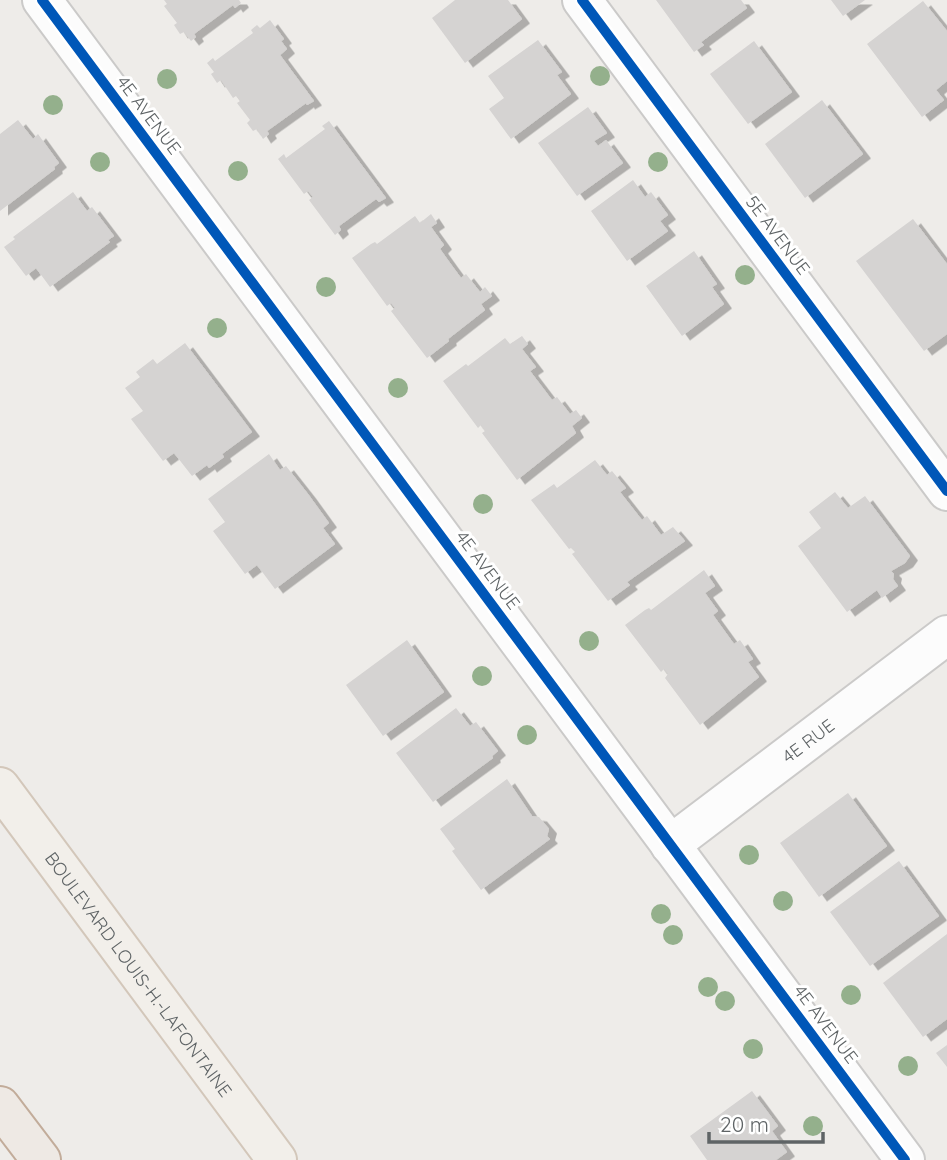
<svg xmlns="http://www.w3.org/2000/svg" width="947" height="1160" viewBox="0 0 947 1160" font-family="Quicksand,sans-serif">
  <defs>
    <filter id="shadow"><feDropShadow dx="8" dy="4.5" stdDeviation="0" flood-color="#0004"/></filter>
  </defs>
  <rect width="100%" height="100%" fill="#eeece9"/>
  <g fill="#d5d3d2" filter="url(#shadow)">
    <path d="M 164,0 L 239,0 L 241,3 L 235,8 L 233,5 L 194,34 L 196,37 L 191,41 L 184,32 L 180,34 L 174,25 L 177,23 L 164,6 L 167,4 Z"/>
    <path d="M 455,0 L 508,0 L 522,19 L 465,63 L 432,18 Z"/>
    <path d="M 656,0 L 741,0 L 747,8 L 701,42 L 704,45 L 694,52 Z"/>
    <path d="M 831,0 L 865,0 L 843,16 Z"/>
    <path d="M 923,1 L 947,31 L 947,81 L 936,90 L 944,100 L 922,117 L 867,44 Z"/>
    <path d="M 270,20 L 284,39 L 281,41 L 287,49 L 280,55 L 314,101 L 307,105 L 306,103 L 267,131 L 269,134 L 263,139 L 257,129 L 253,131 L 247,123 L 250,120 L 237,103 L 240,101 L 236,96 L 233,98 L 221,80 L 217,83 L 211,74 L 214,72 L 207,63 L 213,58 L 215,61 L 253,33 L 251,30 L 257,25 L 260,28 Z"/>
    <path d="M 538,40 L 562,72 L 557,75 L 571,94 L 511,139 L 489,109 L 504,98 L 488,76 Z"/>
    <path d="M 754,41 L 792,92 L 748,124 L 710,74 Z"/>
    <path d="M 822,100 L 863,154 L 805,198 L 765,144 Z"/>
    <path d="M 588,107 L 607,133 L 594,141 L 598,146 L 606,140 L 623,163 L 577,196 L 538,143 Z"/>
    <path d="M 18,120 L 33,139 L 38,134 L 59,163 L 54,167 L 55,169 L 0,211 L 0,134 Z"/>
    <path d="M 329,121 L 386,198 L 379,202 L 376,199 L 339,226 L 341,230 L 335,235 L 309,200 L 313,197 L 308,191 L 304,194 L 278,159 L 284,154 L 286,158 L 325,129 L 322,126 Z"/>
    <path d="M 633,180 L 645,197 L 651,192 L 668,215 L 660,221 L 668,231 L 627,261 L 591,211 Z"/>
    <path d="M 73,192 L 87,211 L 92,207 L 114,236 L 108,240 L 110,242 L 50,287 L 36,268 L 26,276 L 4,247 L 15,239 L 13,237 Z"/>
    <path d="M 431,214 L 437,223 L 431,227 L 444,245 L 440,249 L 450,263 L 461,278 L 466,274 L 480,292 L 485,287 L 492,296 L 481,304 L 485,310 L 448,339 L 449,341 L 427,358 L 391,311 L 395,308 L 391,303 L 387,306 L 352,258 L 371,244 L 375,242 L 377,244 L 415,216 L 420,223 Z"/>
    <path d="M 913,219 L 947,264 L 947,334 L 924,351 L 856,261 Z"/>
    <path d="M 694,251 L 717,284 L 712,287 L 724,304 L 682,336 L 646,286 Z"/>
    <path d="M 522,336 L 528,344 L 522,349 L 536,367 L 530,371 L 552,400 L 557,397 L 570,414 L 576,410 L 582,418 L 572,426 L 576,433 L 517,480 L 482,433 L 485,431 L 481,425 L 478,428 L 443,381 L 466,364 L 468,366 L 505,338 L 510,344 Z"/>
    <path d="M 185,343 L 252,432 L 222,454 L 224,457 L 209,468 L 207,465 L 192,476 L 174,453 L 163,461 L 131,419 L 143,411 L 125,388 L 140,377 L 136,372 L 153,359 L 157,364 Z"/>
    <path d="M 269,454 L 280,470 L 286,466 L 308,494 L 329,523 L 323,528 L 335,544 L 275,589 L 257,565 L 245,574 L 213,531 L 225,522 L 208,499 Z"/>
    <path d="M 595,460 L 607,475 L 612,471 L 626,488 L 620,492 L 642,520 L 647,516 L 661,535 L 673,527 L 685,541 L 627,582 L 630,585 L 608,601 L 572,554 L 575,552 L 571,548 L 569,549 L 531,500 L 554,484 L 557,488 Z"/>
    <path d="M 835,492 L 848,508 L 865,496 L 910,556 L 905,563 L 891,571 L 894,574 L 893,579 L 898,586 L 882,598 L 877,590 L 847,612 L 798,546 L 821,528 L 809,512 Z"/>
    <path d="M 704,570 L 715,586 L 705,593 L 718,611 L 713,615 L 734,644 L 740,640 L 753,659 L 748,662 L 759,677 L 700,725 L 665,678 L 668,674 L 664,669 L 661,672 L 625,625 L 645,610 L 649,608 L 651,610 Z"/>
    <path d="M 407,640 L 444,692 L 383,736 L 346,685 Z"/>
    <path d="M 456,708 L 470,726 L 476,722 L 498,751 L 492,756 L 493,758 L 433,802 L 396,753 Z"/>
    <path d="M 507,779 L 532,816 L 539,817 L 549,829 L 547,836 L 550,839 L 481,890 L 452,851 L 455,849 L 440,829 Z"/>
    <path d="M 848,793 L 887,846 L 819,897 L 780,843 Z"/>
    <path d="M 899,861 L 939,916 L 870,966 L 830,912 Z"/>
    <path d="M 947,934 L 947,1019 L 923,1037 L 883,983 Z"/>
    <path d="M 947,1045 L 947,1067 L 936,1053 Z"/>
    <path d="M 752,1091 L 778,1126 L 772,1131 L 787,1152 L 776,1160 L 707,1160 L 690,1136 Z"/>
  </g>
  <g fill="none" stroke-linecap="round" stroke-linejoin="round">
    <defs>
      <g id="minor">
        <path d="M 42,0 L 905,1160"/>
        <path d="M 582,0 L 947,491"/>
        <path id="s1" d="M 670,845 L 947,635"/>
      </g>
      <g id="major">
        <path id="s2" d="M 0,787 L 277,1160"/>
      </g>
      <path id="highway" d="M 0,1106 L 41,1160"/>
    </defs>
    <use href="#minor" stroke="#cbcac9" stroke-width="42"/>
    <use href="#major" stroke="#d3c7ba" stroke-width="42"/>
    <use href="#highway" stroke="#c2ac9a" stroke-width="42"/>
    <use href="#minor" stroke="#fcfcfc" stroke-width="38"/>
    <use href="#major" stroke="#f2efea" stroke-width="38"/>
    <use href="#highway" stroke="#eee9e4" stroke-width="38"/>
    <defs>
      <g id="cycleway">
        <path d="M 42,0 L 905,1160"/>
        <path d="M 582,0 L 947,491"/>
      </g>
    </defs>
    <use href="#cycleway" stroke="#fff" stroke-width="15"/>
    <use href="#cycleway" stroke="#0057b8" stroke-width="10"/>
  </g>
  <g fill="#94b08c">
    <circle cx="600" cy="76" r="10"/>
    <circle cx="167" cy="79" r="10"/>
    <circle cx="53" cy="105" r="10"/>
    <circle cx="100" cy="162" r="10"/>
    <circle cx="658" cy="162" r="10"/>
    <circle cx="238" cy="171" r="10"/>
    <circle cx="745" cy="275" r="10"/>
    <circle cx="326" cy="287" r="10"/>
    <circle cx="217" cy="328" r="10"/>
    <circle cx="398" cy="388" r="10"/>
    <circle cx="483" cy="504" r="10"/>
    <circle cx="589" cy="641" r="10"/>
    <circle cx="482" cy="676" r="10"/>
    <circle cx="527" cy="735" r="10"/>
    <circle cx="749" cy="855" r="10"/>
    <circle cx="783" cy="901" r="10"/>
    <circle cx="661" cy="914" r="10"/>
    <circle cx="673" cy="935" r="10"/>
    <circle cx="708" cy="987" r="10"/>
    <circle cx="851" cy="995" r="10"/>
    <circle cx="725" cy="1001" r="10"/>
    <circle cx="753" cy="1049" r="10"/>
    <circle cx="908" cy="1066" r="10"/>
    <circle cx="813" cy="1126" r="10"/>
  </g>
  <g text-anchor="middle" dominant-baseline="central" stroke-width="6" stroke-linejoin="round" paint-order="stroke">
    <g font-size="18" fill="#5f6466" stroke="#fff">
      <text transform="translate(149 115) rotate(53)">4E AVENUE</text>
      <text transform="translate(778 235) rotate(53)">5E AVENUE</text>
      <text transform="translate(488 570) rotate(53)">4E AVENUE</text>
      <text stroke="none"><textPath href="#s1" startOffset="173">4E RUE</textPath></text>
      <text stroke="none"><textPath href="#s2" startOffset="233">BOULEVARD LOUIS-H.-LAFONTAINE</textPath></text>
      <text transform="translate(826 1024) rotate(53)">4E AVENUE</text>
    </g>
  </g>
  <path d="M709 1132v10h114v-10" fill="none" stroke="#5f6466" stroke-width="3.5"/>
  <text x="720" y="1132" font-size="21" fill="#5f6466" stroke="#ffffff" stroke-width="5" paint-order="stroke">20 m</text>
</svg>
